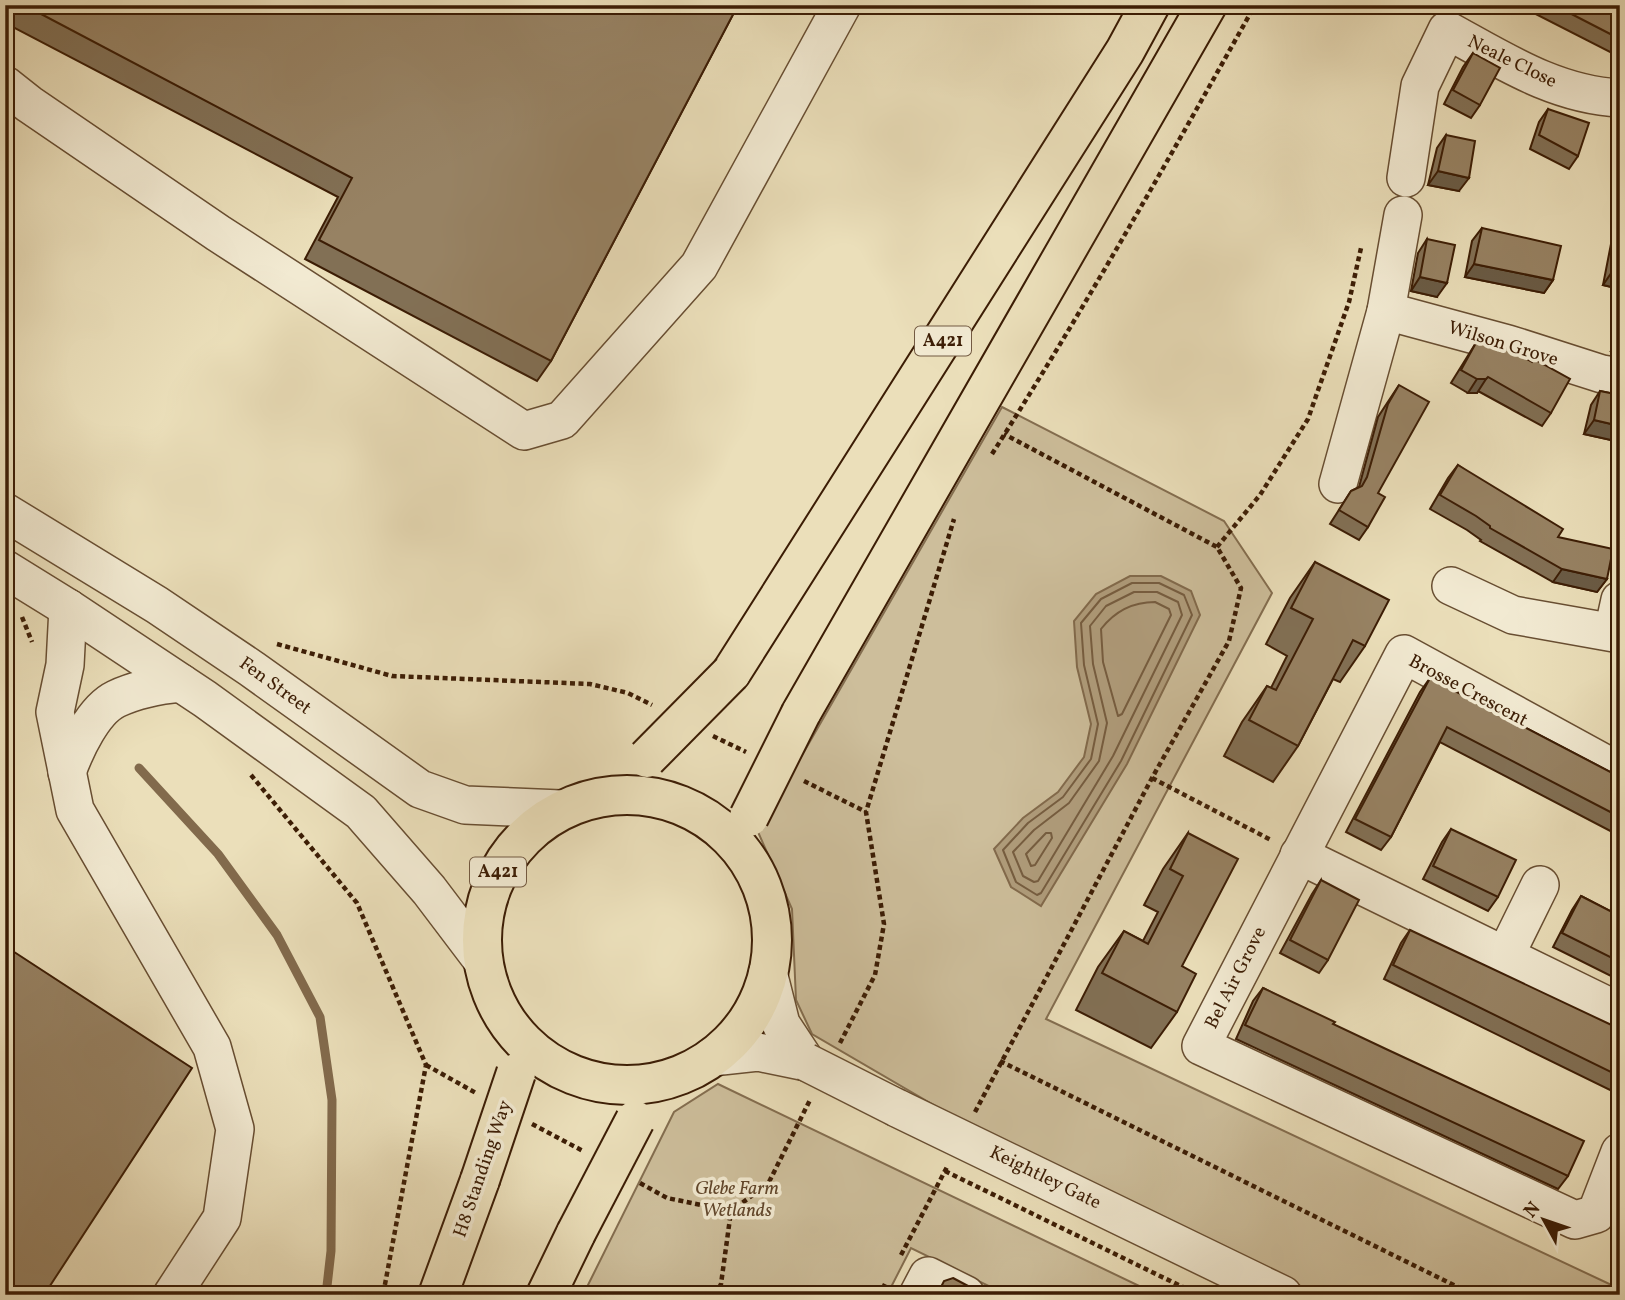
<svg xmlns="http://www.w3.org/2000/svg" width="1625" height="1300" viewBox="0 0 1625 1300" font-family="Vollkorn,serif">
  <rect width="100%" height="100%" fill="#ebdfba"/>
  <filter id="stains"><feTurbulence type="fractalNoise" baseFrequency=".00286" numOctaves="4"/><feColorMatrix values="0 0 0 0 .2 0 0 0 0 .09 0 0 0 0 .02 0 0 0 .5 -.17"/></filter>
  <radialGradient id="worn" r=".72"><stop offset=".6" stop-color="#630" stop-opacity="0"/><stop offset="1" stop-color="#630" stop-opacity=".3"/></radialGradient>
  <g fill="#cdbe9b" stroke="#846e50" stroke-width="2">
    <path d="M 1002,407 L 1224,521 L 1272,593 L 1046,1019 L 1620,1289 L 1620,1295 L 1319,1295 L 980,1132 L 812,1034 L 796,1000 L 792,909 L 758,832 Z"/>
    <path d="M 718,1084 L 1158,1295 L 1007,1295 L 911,1248 L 887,1295 L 583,1295 L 674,1112 Z"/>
  </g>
  <path fill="#b09d7c" stroke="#826a4c" stroke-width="2" d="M 1130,576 L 1161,576 L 1191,591 L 1200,615 L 1127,764 L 1041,906 L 1011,887 L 994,849 L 1023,818 L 1058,792 L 1084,757 L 1091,724 L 1077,667 L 1074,621 L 1096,594 Z"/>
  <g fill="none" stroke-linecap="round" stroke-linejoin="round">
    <g stroke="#765d40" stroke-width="2">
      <path d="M 1132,583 L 1159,583 L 1184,595 L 1192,615 L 1121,761 L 1041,893 L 1037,895 L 1016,882 L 1003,850 L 1028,823 L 1063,797 L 1091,759 L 1098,724 L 1084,665 L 1081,623 L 1101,599 Z"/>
      <path d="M 1134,592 L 1157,592 L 1178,602 L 1182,615 L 1113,756 L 1038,881 L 1034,882 L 1023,876 L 1013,852 L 1034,830 L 1069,803 L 1099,761 L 1107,723 L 1093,664 L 1090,626 L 1106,606 Z"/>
      <path d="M 1155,602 L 1169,609 L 1171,615 L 1122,714 L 1118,716 L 1103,662 L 1101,629 C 1115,611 1132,602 1155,602 Z"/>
      <path d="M 1046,833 L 1051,833 L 1052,838 L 1035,865 L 1031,866 L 1026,854 Z"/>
    </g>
    <path stroke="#826a4c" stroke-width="9" d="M 139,768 L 218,854 L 277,935 L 320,1017 L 332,1100 L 331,1251 L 326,1295"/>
    <defs>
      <g id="minor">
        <path d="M 5,85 L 29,104 L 218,233 L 524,431 L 562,420 L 699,266 L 842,5"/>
        <path d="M 1406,178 L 1420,86 L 1447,30 C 1502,60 1555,95 1620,98"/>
        <path d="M 1386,311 L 1508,344 L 1602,374 L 1620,377"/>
        <path d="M 1338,484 L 1386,311 L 1403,215"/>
        <path d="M 5,512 L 157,605 L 252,669 L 420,789 L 465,805 L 561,809"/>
        <path d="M 5,569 L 68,608 L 205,699 L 361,812 L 429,890 L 482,960"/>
        <path d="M 1451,586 L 1513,615 L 1620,634"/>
        <path d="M 68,608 L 65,665 L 55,712 L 75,810 L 212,1047 L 235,1129 L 222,1218 L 172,1295"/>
        <path d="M 1613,632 L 1620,600"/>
        <path d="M 67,772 C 75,750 93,710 116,699 C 135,690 159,685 181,683"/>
        <path d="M 1620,772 L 1404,654 L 1201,1046 L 1575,1220 L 1596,1214 L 1620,1152"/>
        <path d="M 1299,855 L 1620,1012"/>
        <path d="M 1505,956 L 1540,885"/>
        <path d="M 768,972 L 781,1024 L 806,1062"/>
        <path d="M 712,1057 L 758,1052 L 806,1062"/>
        <path d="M 897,1108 L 1283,1295"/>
        <path d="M 918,1295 L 928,1276 L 966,1295"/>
      </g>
      <g id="highway">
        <path d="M 731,673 L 1125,51 L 1150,5"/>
        <path d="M 801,713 L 1207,5"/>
        <circle cx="627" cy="940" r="145"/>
        <path d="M 438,1295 L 480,1180"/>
        <path d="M 546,1295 L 576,1233"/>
      </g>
    </defs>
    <use href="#minor" stroke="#684e32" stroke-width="40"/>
    <use href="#highway" stroke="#3c1d05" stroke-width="42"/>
    <g stroke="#3c1d05" stroke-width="4.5" stroke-dasharray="5 3.5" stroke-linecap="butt">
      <path d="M 992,454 C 1085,308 1170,157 1255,5"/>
      <path d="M 1217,547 L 1260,495 L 1308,419 L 1349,302 L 1361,248"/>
      <path d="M 22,617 L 32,642"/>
      <path d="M 277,644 L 392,676 L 590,684 L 628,693 L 652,705"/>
      <path d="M 713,736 L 746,752"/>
      <path d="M 251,775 L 357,903 L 426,1065 L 383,1295"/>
      <path d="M 1152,778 L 1271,840"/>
      <path d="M 804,781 L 866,812"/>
      <path d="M 840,1043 L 875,975 L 884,924 L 866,812 L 954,519"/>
      <path d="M 1000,1061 L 1474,1295"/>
      <path d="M 426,1065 L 476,1093"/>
      <path d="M 975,1112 L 1152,778 L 1229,641 L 1241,588 L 1217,547 L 1004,434"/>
      <path d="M 532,1124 L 583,1151"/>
      <path d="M 945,1171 L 1199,1295"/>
      <path d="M 640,1183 L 667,1198 L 731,1211 L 768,1184 L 810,1100"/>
      <path d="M 901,1255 L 947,1167"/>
      <path d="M 715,1295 L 721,1284 L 731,1211"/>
      <path d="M 880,1295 L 885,1284"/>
    </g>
    <use href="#minor" stroke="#f2ead2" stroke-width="37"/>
    <use href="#highway" stroke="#ebdfba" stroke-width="38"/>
    <defs>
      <path id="minor-bridge" d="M 806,1062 L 897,1108"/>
      <g id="highway-bridge">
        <path d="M 647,758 L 731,673"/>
        <path d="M 749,817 L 801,713"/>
        <path d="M 480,1180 L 516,1073"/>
        <path d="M 576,1233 L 635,1120"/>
      </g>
    </defs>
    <use href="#minor-bridge" stroke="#684e32" stroke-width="40" stroke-linecap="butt"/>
    <use href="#highway-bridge" stroke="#3c1d05" stroke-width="42" stroke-linecap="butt"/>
    <use href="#minor-bridge" stroke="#f2ead2" stroke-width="37"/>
    <use href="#highway-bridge" stroke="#ebdfba" stroke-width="38"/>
  </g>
  <g fill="#827055" stroke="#3c1d05" stroke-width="2">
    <path d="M 5,5 L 738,5 L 551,361 L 537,381 L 305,259 L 338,197 L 5,23 Z"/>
    <path d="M 1514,5 L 1620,5 L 1620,41 L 1612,53 L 1526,9 L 1524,11 Z"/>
    <path d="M 1473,53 L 1480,105 L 1471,118 L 1444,104 L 1463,67 Z"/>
    <path d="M 1548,109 L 1578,156 L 1569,169 L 1530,149 L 1539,122 Z"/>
    <path d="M 1446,135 L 1459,191 L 1428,185 L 1437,148 Z"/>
    <path d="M 1620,206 L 1620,289 L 1603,285 L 1618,208 Z"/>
    <path d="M 1482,228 L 1553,280 L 1544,293 L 1465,277 L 1472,241 Z"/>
    <path d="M 1427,239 L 1437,297 L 1411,291 L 1418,253 Z"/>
    <path d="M 1620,312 L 1620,353 L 1611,351 Z"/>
    <path d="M 1477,341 L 1551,413 L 1542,426 L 1478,391 L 1477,393 L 1468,393 L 1451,383 Z"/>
    <path d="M 1399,385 L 1378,493 L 1368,527 L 1359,540 L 1330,524 L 1351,491 L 1359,487 L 1378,417 Z"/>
    <path d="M 1600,391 L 1620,395 L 1620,442 L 1584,434 L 1591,405 Z"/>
    <path d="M 1458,465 L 1558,537 L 1607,579 L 1597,592 L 1553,582 L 1480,541 L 1481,540 L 1467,530 L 1430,509 L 1448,478 Z"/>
    <path d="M 1315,562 L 1365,646 L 1340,682 L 1333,679 L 1298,746 L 1273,782 L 1224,756 L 1242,722 L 1267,686 L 1271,688 L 1287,656 L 1266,644 L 1290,598 Z"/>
    <path d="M 1430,678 L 1620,777 L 1620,836 L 1440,742 L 1391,837 L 1381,850 L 1346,832 L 1420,692 Z"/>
    <path d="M 1451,829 L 1498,897 L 1488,911 L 1423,879 L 1442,842 Z"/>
    <path d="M 1188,833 L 1182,966 L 1177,1012 L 1151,1048 L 1076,1010 L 1098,967 L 1124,931 L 1143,941 L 1158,912 L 1144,905 L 1163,869 Z"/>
    <path d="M 1321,880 L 1328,960 L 1319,973 L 1280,953 L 1312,894 Z"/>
    <path d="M 1581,896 L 1620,916 L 1620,975 L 1617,979 L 1553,947 L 1572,910 Z"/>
    <path d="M 1410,930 L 1620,1075 L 1610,1090 L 1384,979 L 1401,943 Z"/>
    <path d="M 1263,988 L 1333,1024 L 1568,1176 L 1558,1189 L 1236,1039 L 1253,1001 Z"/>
  </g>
  <g fill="#6a5b45" stroke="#3c1d05" stroke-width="2">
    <path d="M 1438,171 L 1469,178 L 1459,191 L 1428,185 Z"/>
    <path d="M 1474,264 L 1553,280 L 1544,293 L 1465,277 Z"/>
    <path d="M 1612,272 L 1620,274 L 1620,289 L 1603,285 Z"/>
    <path d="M 1420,277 L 1447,283 L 1437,297 L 1411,291 Z"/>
    <path d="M 1620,339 L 1620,353 L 1611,351 Z"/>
    <path d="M 1477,379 L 1486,379 L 1477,393 L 1468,393 Z"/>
    <path d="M 1594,420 L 1620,426 L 1620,442 L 1584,434 Z"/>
    <path d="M 1562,569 L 1607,579 L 1597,592 L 1553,582 Z"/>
  </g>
  <g fill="#978263" stroke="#3c1d05" stroke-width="2">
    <path d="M 24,5 L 738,5 L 551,361 L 319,240 L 352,178 Z"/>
    <path d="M 1554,5 L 1620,5 L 1620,39 Z"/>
    <path d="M 1473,53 L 1500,68 L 1480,105 L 1453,90 Z"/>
    <path d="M 1548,109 L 1589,123 L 1578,156 L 1539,135 Z"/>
    <path d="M 1446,135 L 1475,141 L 1469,178 L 1438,171 Z"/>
    <path d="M 1482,228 L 1561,246 L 1553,280 L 1474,264 Z"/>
    <path d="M 1620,234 L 1620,274 L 1612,272 Z"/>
    <path d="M 1427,239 L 1455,245 L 1447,283 L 1420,277 Z"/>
    <path d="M 1477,341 L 1511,350 L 1532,362 L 1534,359 L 1570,379 L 1551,413 L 1488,377 L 1486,379 L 1477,379 L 1461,370 Z"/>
    <path d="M 1399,385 L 1429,402 L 1378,493 L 1385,497 L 1368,527 L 1339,510 L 1351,491 L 1362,486 L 1367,477 L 1388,404 Z"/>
    <path d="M 1600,391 L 1620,395 L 1620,426 L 1594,420 Z"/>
    <path d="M 1458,465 L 1563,529 L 1558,537 L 1613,549 L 1607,579 L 1562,569 L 1490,528 L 1490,526 L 1476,516 L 1440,495 Z"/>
    <path d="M 1315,562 L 1389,600 L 1365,646 L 1353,640 L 1298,746 L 1249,720 L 1267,686 L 1276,690 L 1313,619 L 1291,608 Z"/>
    <path d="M 1430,678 L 1620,777 L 1620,817 L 1447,727 L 1391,837 L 1355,819 Z"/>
    <path d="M 1451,829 L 1516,860 L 1498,897 L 1433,866 Z"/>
    <path d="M 1188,833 L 1238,859 L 1182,966 L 1196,974 L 1177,1012 L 1102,973 L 1124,931 L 1148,944 L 1183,876 L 1170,869 Z"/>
    <path d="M 1321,880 L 1359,900 L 1328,960 L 1290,940 Z"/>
    <path d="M 1581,896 L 1620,916 L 1620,962 L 1562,933 Z"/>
    <path d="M 1410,930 L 1620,1029 L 1619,1076 L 1393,965 Z"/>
    <path d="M 5,946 L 192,1068 L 44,1295 L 5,1295 Z"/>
    <path d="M 1263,988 L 1335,1022 L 1333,1024 L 1386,1049 L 1584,1141 L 1568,1176 L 1245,1025 Z"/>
    <path d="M 953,1278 L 985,1295 L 937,1295 L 944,1281 Z"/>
  </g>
  <g text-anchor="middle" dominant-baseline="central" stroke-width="7" stroke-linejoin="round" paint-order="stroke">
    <g fill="#f2ead2" stroke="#735a42" stroke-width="2">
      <rect x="915" y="326.5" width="56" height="29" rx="5"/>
      <rect x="470" y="857.5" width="56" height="29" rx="5"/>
    </g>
    <g font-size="18" font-weight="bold" fill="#3c1d05">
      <text x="943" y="341">A421</text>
      <text x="498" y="872">A421</text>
    </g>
    <g font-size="19" fill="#3c1d05" stroke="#f2ead2">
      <text transform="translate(1512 62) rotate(26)">Neale Close</text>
      <text transform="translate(1503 344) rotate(17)">Wilson Grove</text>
      <text transform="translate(275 686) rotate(36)">Fen Street</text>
      <text transform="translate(1468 691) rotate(28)">Brosse Crescent</text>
      <text transform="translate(1236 978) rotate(-63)">Bel Air Grove</text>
      <text transform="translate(483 1169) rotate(-71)">H8 Standing Way</text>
      <text transform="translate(1045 1178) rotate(26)">Keightley Gate</text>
    </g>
    <g font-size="19" font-style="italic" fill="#60452a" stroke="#f2ead2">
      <text x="737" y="1189">Glebe Farm<tspan x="737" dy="22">Wetlands</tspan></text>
    </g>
  </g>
  <rect width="1625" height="1300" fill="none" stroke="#ebdfba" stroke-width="28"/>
  <rect x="7" y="7" width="1611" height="1286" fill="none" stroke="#3c1d05" stroke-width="3.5"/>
  <rect x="14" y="14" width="1597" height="1272" fill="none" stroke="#3c1d05" stroke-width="2"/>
  <g transform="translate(1544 1220) rotate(310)" stroke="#f2ead2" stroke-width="5" paint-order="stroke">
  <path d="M0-5L12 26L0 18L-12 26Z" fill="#3c1d05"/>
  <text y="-10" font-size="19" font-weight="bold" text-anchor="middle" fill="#3c1d05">N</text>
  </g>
  <rect width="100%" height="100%" filter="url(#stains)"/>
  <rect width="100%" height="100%" fill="url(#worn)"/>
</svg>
